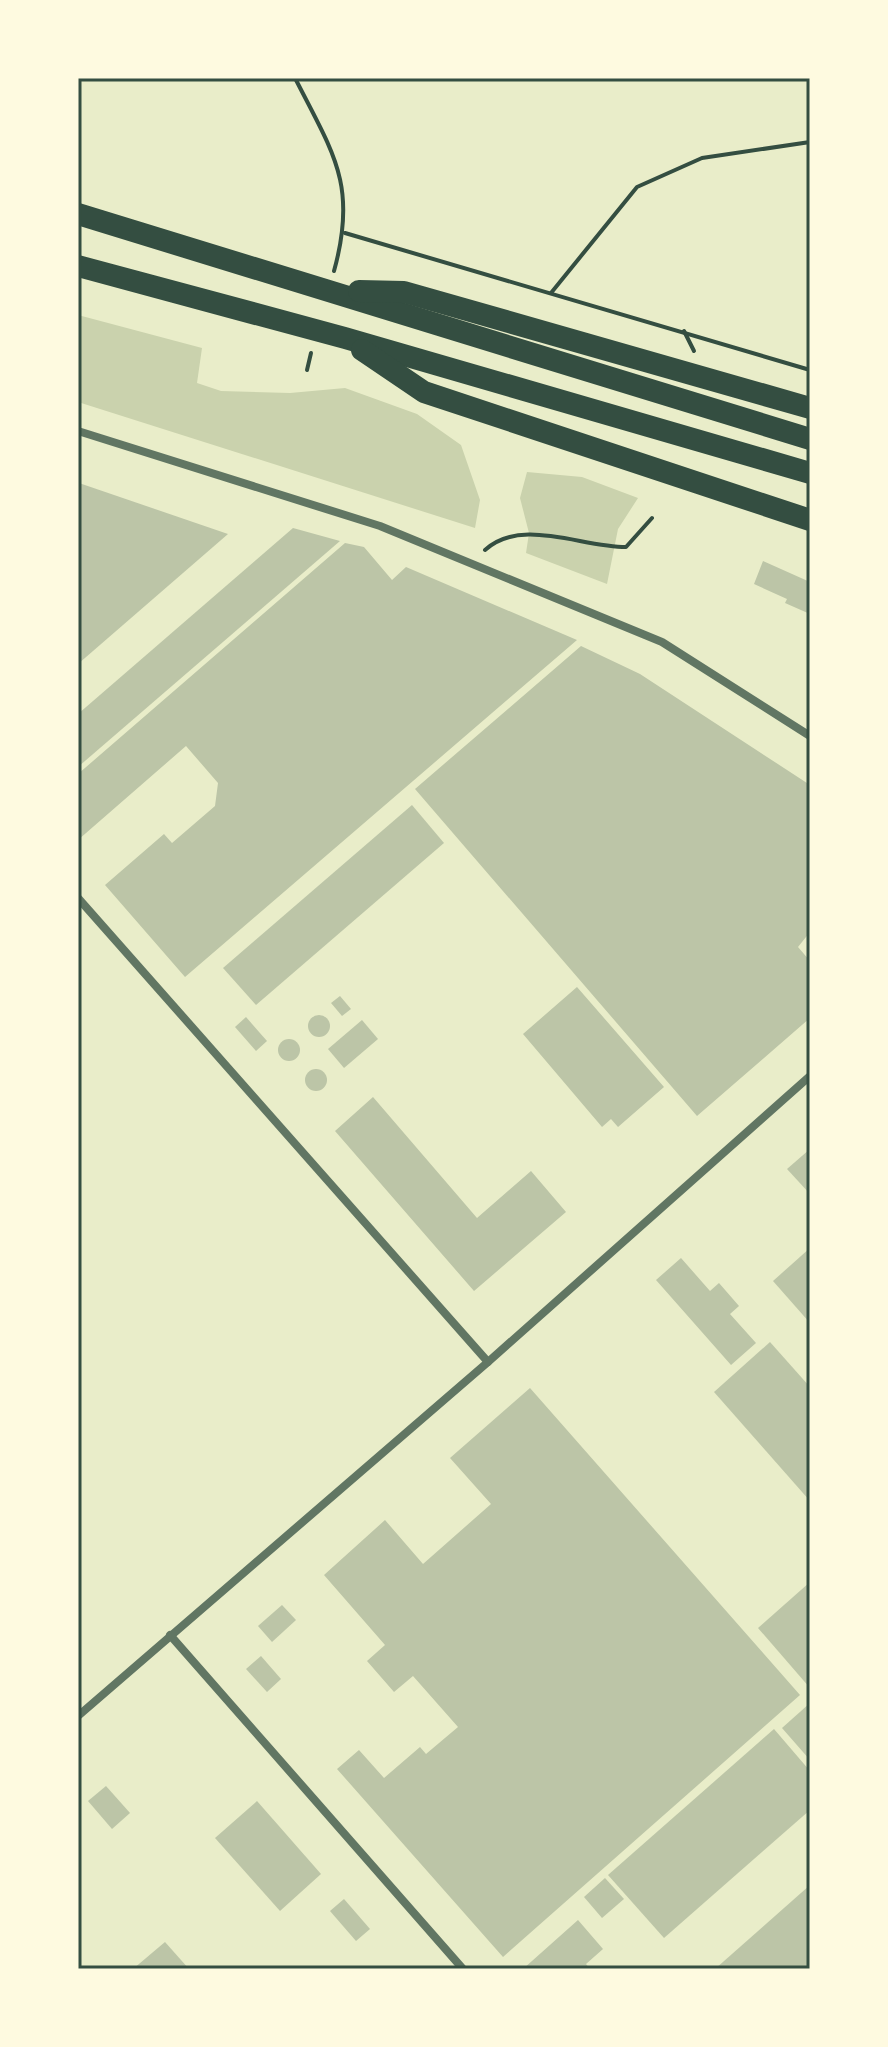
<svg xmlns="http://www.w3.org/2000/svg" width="888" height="2047" viewBox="0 0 888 2047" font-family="'Titillium Web',sans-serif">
  <rect width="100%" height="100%" fill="#e9edc9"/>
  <g fill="#cad2ad">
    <path d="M 78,315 L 202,348 L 197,383 L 221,391 L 290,393 L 345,388 L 417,414 L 461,445 L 480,500 L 475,528 L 78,402 Z"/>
    <path d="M 527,472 L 582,477 L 638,498 L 618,529 L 607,584 L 526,553 L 529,533 L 520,498 Z"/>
  </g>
  <g fill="#bcc5a7">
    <path d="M 79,483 L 228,534 L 78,664 L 78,484 Z"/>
    <path d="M 293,528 L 340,541 L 78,767 L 78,714 Z"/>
    <path d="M 345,543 L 364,547 L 392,580 L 406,567 L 577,640 L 185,977 L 105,885 L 164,834 L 172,843 L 215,806 L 218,783 L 186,746 L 78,840 L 78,774 Z"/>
    <path d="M 763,561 L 810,582 L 810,614 L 785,603 L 787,599 L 754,584 Z"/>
    <path d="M 581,646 L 640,674 L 810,785 L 810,932 L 798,947 L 810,961 L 810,1018 L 697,1116 L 415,789 Z"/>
    <path d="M 412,805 L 444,843 L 256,1005 L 223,968 Z"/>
    <path d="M 577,987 L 664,1087 L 618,1127 L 611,1119 L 602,1127 L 523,1034 Z"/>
    <path d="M 340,996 L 351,1009 L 342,1016 L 331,1003 Z"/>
    <circle cx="319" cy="1026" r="11"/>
    <path d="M 246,1017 L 267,1041 L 256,1051 L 235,1027 Z"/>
    <path d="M 362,1020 L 378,1039 L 344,1068 L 328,1049 Z"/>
    <circle cx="289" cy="1050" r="11"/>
    <circle cx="316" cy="1080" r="11"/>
    <path d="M 373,1097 L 477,1218 L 531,1171 L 566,1212 L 474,1291 L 335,1131 Z"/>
    <path d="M 810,1149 L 810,1194 L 787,1169 Z"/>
    <path d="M 810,1248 L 810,1323 L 773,1281 Z"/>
    <path d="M 681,1258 L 710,1291 L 719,1283 L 739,1306 L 730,1314 L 756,1343 L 731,1365 L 656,1280 Z"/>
    <path d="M 770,1342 L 810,1387 L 810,1501 L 714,1392 Z"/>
    <path d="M 530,1388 L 800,1695 L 503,1957 L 337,1769 L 359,1750 L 384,1778 L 420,1747 L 426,1754 L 458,1727 L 413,1676 L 394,1692 L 367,1661 L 385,1645 L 324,1575 L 385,1520 L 423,1564 L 491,1504 L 450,1458 Z"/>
    <path d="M 810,1582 L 810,1688 L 758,1628 Z"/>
    <path d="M 282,1605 L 296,1620 L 272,1642 L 258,1626 Z"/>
    <path d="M 261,1656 L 281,1679 L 267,1692 L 246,1669 Z"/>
    <path d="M 810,1703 L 810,1760 L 782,1728 Z"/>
    <path d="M 774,1729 L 810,1771 L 810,1810 L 664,1938 L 608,1875 Z"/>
    <path d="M 106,1786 L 130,1813 L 112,1829 L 88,1801 Z"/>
    <path d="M 257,1801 L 321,1874 L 280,1911 L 215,1838 Z"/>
    <path d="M 605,1878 L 624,1899 L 602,1918 L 584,1897 Z"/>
    <path d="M 810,1885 L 810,1969 L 715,1969 Z"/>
    <path d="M 344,1899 L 370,1929 L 356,1941 L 330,1911 Z"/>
    <path d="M 578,1920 L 603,1949 L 586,1964 L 590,1969 L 523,1969 Z"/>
    <path d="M 165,1942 L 189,1969 L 133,1969 Z"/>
  </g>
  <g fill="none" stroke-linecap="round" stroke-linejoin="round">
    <g stroke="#344e41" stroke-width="4">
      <path d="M 295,78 C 333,153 358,185 334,271"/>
      <path d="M 345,233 L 810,370"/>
      <path d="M 551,293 L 637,187 L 702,158 L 810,142"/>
      <path d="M 684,331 L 694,351"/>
      <path d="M 307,370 L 311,353"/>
      <path d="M 485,550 C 521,517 581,547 626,547 L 652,518"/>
    </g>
    <g stroke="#617663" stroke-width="8">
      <path d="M 78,431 L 380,526 L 662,642 L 810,736"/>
      <path d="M 78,898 L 488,1362"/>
      <path d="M 170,1635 L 463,1969"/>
      <path d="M 78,1716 L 488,1362 L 810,1076"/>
    </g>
    <g stroke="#344e41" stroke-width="22">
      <path d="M 78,214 L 810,439"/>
      <path d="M 78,266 L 345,338 L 810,473"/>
      <path d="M 359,291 L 404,292 L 810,408"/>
      <path d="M 362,350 L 424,392 L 810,520"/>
    </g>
  </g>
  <rect width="888" height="2047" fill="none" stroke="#fefae0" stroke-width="160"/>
  <rect x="80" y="80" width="728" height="1887" fill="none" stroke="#344e41" stroke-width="3"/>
</svg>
